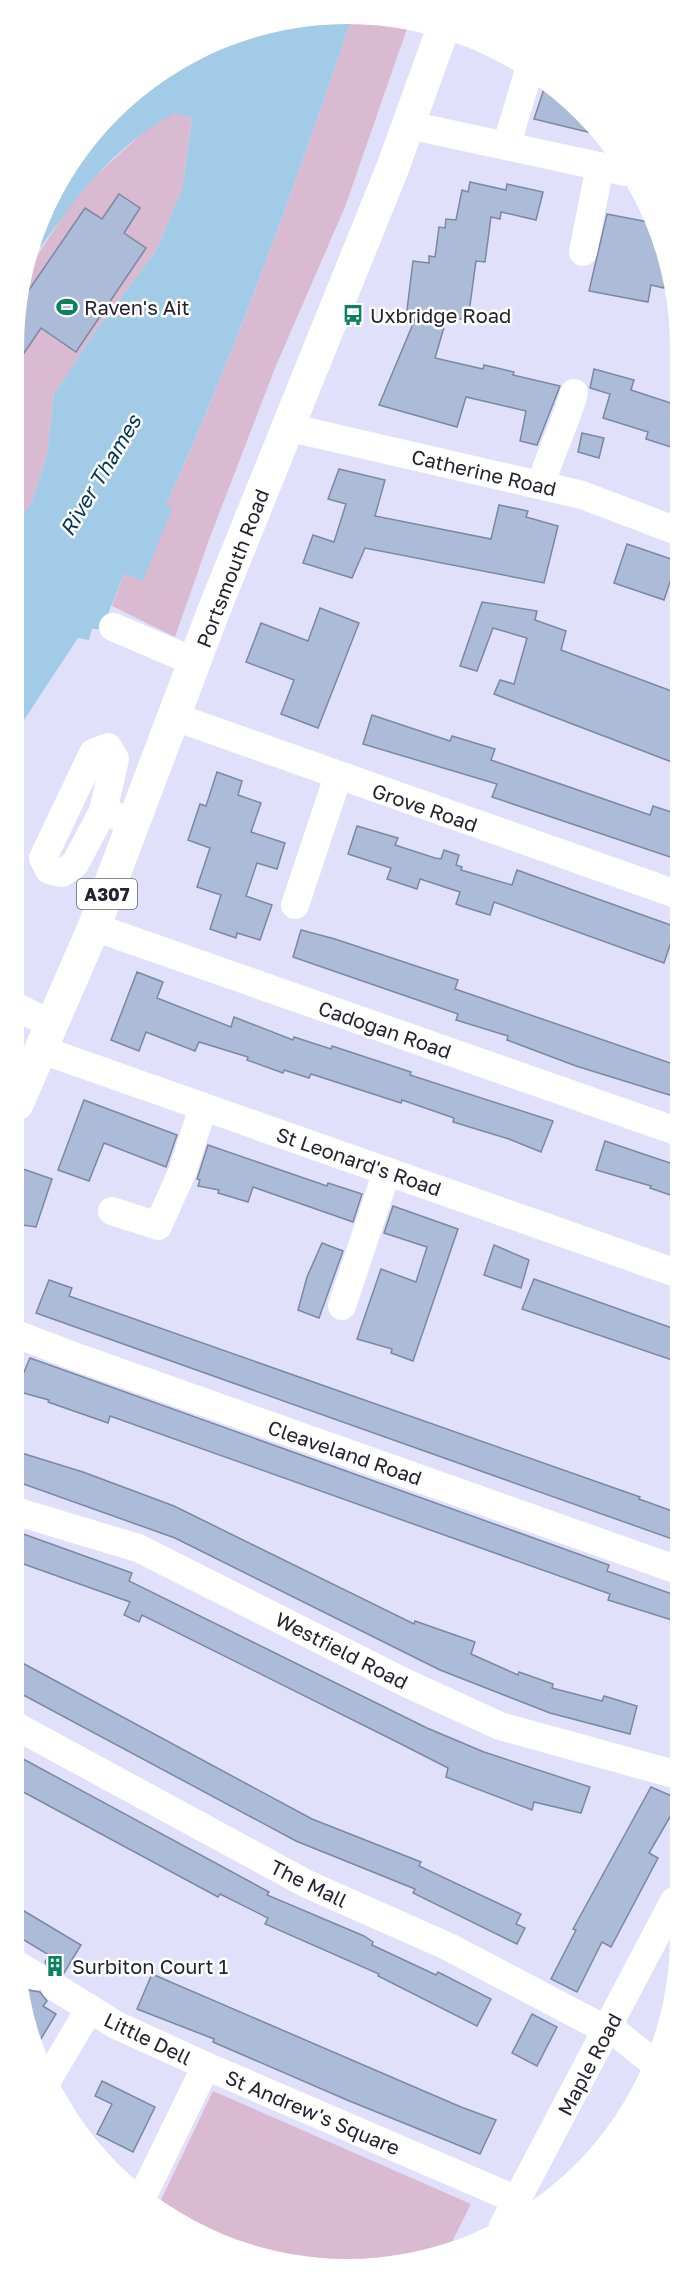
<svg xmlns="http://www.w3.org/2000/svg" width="694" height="2283" viewBox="0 0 694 2283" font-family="'Golos Text',sans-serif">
  <rect width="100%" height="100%" fill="#e1e0fa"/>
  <g fill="#d9bad0">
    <path d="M 351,20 L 410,20 L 345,207 L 275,368 L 210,537 L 175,637 L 112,606 L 124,574 L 143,580 L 171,509 L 166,505 C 237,348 296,184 351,20 Z"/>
    <path d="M 175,113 L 192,117 L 183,186 L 156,251 L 95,332 L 54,394 L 47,454 L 32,502 L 19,520 L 20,282 L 72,202 L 90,181 L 149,127 Z"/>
    <path d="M 213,2091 L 471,2204 L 447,2252 L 433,2258 L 304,2267 L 199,2235 L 159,2204 Z"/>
  </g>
  <path fill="#a2cbe8" d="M 282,20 L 351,20 C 296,184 237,347 166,505 L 172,509 L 143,581 L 124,574 L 104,624 L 99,629 L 92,629 L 89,640 L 78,638 L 18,729 L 19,520 L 32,502 L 47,454 L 54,394 L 95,332 L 156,251 L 183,186 L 192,118 L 175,113 C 107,149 65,212 23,273 L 70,161 L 162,70 Z"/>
  <g fill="#acbbd8" stroke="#7a88a3" stroke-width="1.5">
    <path d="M 546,83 L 583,111 L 600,135 L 534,119 Z"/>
    <path d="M 470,182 L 506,190 L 507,184 L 543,192 L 536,220 L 501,212 L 500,219 L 491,217 L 485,262 L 476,261 L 468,320 L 447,317 L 435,358 L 483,369 L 484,365 L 514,372 L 513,375 L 560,386 L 537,445 L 520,441 L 526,411 L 466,397 L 457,427 L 379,405 L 418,312 L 407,310 L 413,261 L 429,263 L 429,256 L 435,257 L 439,227 L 445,228 L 446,219 L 456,220 L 462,190 L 468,192 Z"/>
    <path d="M 119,194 L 140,208 L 124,233 L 146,248 L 76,352 L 41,328 L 20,359 L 20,303 L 85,208 L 102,219 Z"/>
    <path d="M 607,214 L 653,223 L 668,270 L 664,288 L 651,285 L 648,302 L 589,291 Z"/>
    <path d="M 594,369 L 634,380 L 631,390 L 677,405 L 677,449 L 646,439 L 648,432 L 603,418 L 610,394 L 590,388 Z"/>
    <path d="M 582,433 L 604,438 L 599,458 L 578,452 Z"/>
    <path d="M 339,469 L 385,480 L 375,516 L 491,539 L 499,505 L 528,511 L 526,517 L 558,526 L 544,583 L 365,548 L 352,578 L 303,563 L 313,535 L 334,542 L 346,504 L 328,499 Z"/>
    <path d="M 627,544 L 677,561 L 664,600 L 614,583 Z"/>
    <path d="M 482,602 L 537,611 L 535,620 L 566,631 L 561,650 L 677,693 L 677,764 L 494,694 L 500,680 L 514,684 L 527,638 L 493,628 L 477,671 L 460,666 Z"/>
    <path d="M 320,608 L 359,623 L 318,728 L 281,714 L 294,680 L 246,662 L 261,623 L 308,641 Z"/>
    <path d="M 372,715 L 450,741 L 452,736 L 495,749 L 491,760 L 650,815 L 653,806 L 677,814 L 676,859 L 492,797 L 497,784 L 363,744 Z"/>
    <path d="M 217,772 L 242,781 L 238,795 L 261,803 L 251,832 L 285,843 L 277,869 L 257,863 L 246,896 L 272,905 L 260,940 L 237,933 L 236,938 L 210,929 L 221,895 L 197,887 L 210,848 L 188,840 L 200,804 L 206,806 Z"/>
    <path d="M 357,826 L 398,838 L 395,845 L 435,858 L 441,859 L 444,850 L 459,855 L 456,865 L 462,867 L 461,870 L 512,885 L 517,870 L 676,927 L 664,963 L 494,902 L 490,915 L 461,906 L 456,904 L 460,892 L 420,879 L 417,889 L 387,879 L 391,868 L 348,854 Z"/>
    <path d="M 301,930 L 335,939 L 458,980 L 455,989 L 676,1065 L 676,1097 L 576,1066 L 507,1040 L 508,1036 L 456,1020 L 458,1014 L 293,957 Z"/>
    <path d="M 137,972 L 163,982 L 157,998 L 231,1027 L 234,1017 L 293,1040 L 294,1037 L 331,1049 L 332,1046 L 411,1072 L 410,1075 L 553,1121 L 541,1152 L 509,1139 L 453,1122 L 454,1118 L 402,1100 L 401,1103 L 311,1074 L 309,1078 L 284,1070 L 283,1073 L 247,1060 L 248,1057 L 199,1042 L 195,1051 L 146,1032 L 139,1051 L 111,1040 Z"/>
    <path d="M 84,1100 L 177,1135 L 166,1167 L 104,1143 L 89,1181 L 58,1170 Z"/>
    <path d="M 605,1141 L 676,1165 L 676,1197 L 650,1188 L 651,1186 L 596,1170 Z"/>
    <path d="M 208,1145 L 327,1186 L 328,1183 L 362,1194 L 353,1222 L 253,1187 L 248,1202 L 218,1193 L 219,1190 L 198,1186 L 200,1180 L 197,1179 Z"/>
    <path d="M 23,1169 L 52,1179 L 36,1227 L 16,1224 L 16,1183 Z"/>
    <path d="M 393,1206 L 458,1229 L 413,1361 L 391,1353 L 392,1349 L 357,1339 L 381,1269 L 416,1282 L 427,1247 L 384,1233 Z"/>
    <path d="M 322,1243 L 343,1251 L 319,1318 L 298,1310 L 307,1277 Z"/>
    <path d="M 494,1245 L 529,1260 L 521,1288 L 484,1275 Z"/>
    <path d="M 534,1279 L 675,1329 L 675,1361 L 522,1309 Z"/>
    <path d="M 49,1280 L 72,1288 L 69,1296 L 640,1497 L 639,1499 L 675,1512 L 675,1540 L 36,1313 Z"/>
    <path d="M 30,1358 L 609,1565 L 607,1571 L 675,1595 L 675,1621 L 608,1600 L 610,1594 L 110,1416 L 108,1423 L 48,1402 L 49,1400 L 16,1391 Z"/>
    <path d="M 15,1451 L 83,1472 L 174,1506 L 414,1624 L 415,1621 L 475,1642 L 471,1654 L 518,1675 L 519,1672 L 553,1684 L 552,1688 L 602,1701 L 604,1696 L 637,1706 L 630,1734 L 550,1713 L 440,1670 L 175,1538 L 15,1481 Z"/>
    <path d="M 15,1531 L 132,1573 L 129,1581 L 427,1728 L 484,1752 L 590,1787 L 581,1813 L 534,1802 L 532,1810 L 446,1777 L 448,1768 L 399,1743 L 142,1615 L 139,1622 L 124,1615 L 130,1602 L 15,1561 Z"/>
    <path d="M 15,1659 L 312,1819 L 421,1862 L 419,1866 L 521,1914 L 516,1924 L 525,1928 L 517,1944 L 413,1893 L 415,1889 L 296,1841 L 14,1690 Z"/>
    <path d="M 14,1754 L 269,1892 L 267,1895 L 364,1936 L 373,1942 L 372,1945 L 436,1975 L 438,1972 L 491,1999 L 477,2026 L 378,1976 L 379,1974 L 265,1924 L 268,1918 L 220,1894 L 218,1897 L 14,1787 Z"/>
    <path d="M 651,1787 L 674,1797 L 674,1810 L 649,1853 L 658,1858 L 611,1947 L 602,1942 L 577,1992 L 551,1979 L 576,1930 L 573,1929 Z"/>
    <path d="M 14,1905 L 81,1945 L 64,1973 L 51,1971 L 45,1962 L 49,1955 L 14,1934 Z"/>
    <path d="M 152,1974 L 461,2107 L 496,2120 L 480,2154 L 347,2100 L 213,2042 L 214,2039 L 137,2009 Z"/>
    <path d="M 28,1990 L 40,1992 L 47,2001 L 43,2006 L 56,2014 L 36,2047 L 25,1994 Z"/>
    <path d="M 532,2014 L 557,2027 L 537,2066 L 512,2053 Z"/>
    <path d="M 102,2081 L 155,2107 L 133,2152 L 97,2134 L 112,2104 L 95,2096 Z"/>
  </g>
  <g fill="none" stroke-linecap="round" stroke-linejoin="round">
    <g stroke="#fff" stroke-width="28">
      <path d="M 409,125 L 626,172"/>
      <path d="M 507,144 L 529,70"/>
      <path d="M 583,252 L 600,166"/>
      <path d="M 287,427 L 582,495 L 677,531"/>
      <path d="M 541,485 C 550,453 565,425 574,393"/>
      <path d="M 113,627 L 195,662"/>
      <path d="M 175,717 L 676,894"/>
      <path d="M 103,811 L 115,759 L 108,747 L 93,753 L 43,858 L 49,870 L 62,873 L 75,864 L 103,811 L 135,823"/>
      <path d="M 295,905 L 338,776"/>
      <path d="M 94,927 L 676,1131"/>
      <path d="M 17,1007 L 52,1025"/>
      <path d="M 42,1050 L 676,1273"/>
      <path d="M 112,1211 L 158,1226 L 183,1170 L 203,1107"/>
      <path d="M 342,1306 L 387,1171"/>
      <path d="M 16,1334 L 79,1358 L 675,1569"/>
      <path d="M 15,1511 L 138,1548 L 404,1682 L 500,1726 L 674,1774"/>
      <path d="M 14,1725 L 307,1884 L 449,1947 L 597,2025 L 609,2027"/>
      <path d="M 19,1966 L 36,1976"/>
      <path d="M 55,1987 L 116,2025 L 206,2066"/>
      <path d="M 609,2027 L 650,2060"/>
      <path d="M 48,2079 L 90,2008"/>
      <path d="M 144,2193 L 206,2066 L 517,2200"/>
      <path d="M 503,2226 L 674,1901"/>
    </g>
    <path stroke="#fff" stroke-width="33" d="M 17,1104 L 94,927 L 214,610 L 393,167 L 442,31"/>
  </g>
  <defs>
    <symbol id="stadium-bare" viewBox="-9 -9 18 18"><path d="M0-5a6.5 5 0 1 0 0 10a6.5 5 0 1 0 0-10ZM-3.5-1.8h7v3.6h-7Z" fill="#0b8160" stroke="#fff" stroke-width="2.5" paint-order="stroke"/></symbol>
    <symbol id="bus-bare" viewBox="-9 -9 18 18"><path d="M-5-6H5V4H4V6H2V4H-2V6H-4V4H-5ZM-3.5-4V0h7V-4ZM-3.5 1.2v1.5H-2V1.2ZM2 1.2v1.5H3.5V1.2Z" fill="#0b8160" stroke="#fff" stroke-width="2.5" paint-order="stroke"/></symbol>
    <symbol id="building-bare" viewBox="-9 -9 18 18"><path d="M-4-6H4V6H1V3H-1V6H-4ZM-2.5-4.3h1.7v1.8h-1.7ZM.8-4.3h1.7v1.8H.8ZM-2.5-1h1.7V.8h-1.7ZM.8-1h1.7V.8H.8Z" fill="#0b8160" stroke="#fff" stroke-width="2.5" paint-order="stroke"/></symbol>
  </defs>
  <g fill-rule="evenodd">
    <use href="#stadium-bare" x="52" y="292" width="30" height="30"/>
    <use href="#bus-bare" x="338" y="300" width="30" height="30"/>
    <use href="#building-bare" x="40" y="1951" width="30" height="30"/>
  </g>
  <g text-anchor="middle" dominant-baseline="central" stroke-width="5" stroke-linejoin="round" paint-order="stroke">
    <rect fill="#fff" stroke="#65646d" stroke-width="1.5" x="77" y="879" width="60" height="30" rx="4.5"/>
    <g font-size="18" font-weight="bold" fill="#23222e">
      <text x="107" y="894">A307</text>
    </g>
    <g font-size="20" fill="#23222e" stroke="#fff" text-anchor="start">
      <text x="84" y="307">Raven's Ait</text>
      <text x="370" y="315">Uxbridge Road</text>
      <text x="72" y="1966">Surbiton Court 1</text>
    </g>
    <g font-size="20" fill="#23222e" stroke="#fff">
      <text transform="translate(484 472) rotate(13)">Catherine Road</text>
      <text transform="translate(232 568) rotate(-69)">Portsmouth Road</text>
      <text transform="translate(425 807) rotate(19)">Grove Road</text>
      <text transform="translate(385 1029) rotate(19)">Cadogan Road</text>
      <text transform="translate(359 1161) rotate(19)">St Leonard's Road</text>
      <text transform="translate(345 1452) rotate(19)">Cleaveland Road</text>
      <text transform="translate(342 1650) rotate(27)">Westfield Road</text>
      <text transform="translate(309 1883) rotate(26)">The Mall</text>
      <text transform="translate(148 2038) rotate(26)">Little Dell</text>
      <text transform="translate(589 2064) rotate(-62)">Maple Road</text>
      <text transform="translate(313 2112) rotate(23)">St Andrew's Square</text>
    </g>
    <g font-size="21" font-style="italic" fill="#003753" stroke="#fff">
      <text transform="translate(100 475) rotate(-59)">River Thames</text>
    </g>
  </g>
  <path d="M0 0H694V2283H0ZM347 24H347A323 323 0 0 1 670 347V1936A323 323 0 0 1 347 2259H347A323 323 0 0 1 24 1936V347A323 323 0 0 1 347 24Z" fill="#fff" fill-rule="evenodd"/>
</svg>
